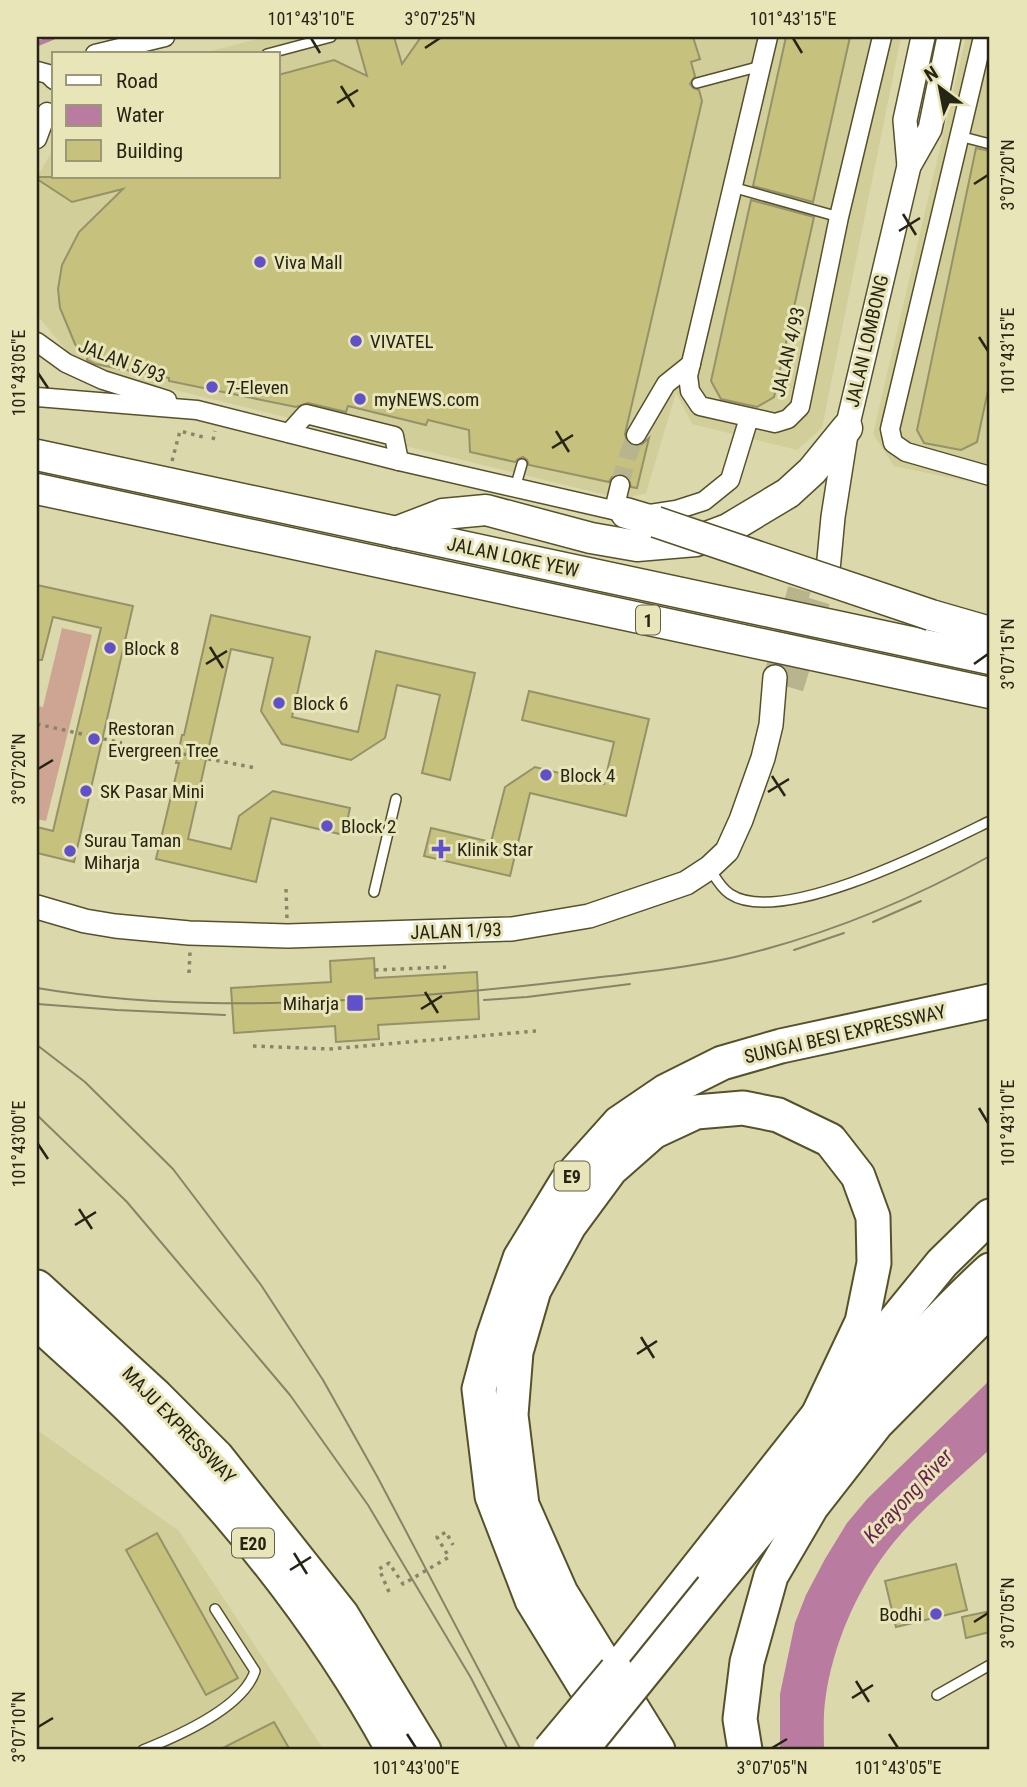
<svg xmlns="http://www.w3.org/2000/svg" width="1027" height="1787" viewBox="0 0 1027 1787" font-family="'Roboto Condensed',sans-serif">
  <rect width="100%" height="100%" fill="#dbd8ac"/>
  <g fill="#d1ce9a">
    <path d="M 264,37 L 901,37 L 822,428 L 797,450 L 692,424 L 676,393 L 646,493 L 623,499 L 101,372 L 71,356 L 37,315 L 37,177 L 54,148 L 54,177 L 278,177 L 278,54 L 200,54 Z"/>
    <path d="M 966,37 L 990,37 L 990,486 L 894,466 L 873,434 Z"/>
    <path d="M 37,1430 L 179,1531 L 324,1750 L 37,1750 Z"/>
  </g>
  <path fill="#cea493" d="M 62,628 L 92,635 L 46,821 L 37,819 L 37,706 L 43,707 Z"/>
  <path fill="#b97b9f" d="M 990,1380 L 990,1449 C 958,1479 922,1508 894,1542 C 858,1586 832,1645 825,1702 C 823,1718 824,1735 824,1750 L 780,1750 L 780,1694 L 795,1623 L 806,1595 L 825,1559 L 847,1523 L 868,1498 Z"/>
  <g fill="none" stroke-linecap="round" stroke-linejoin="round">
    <path stroke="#b97b9f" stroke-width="5" d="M 37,44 L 54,37"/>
  </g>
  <g fill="#c6c17c" stroke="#959269" stroke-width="2">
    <path d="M 356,37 L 394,37 L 402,64 L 421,37 L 693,37 L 700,59 L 691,62 L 695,76 L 690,84 L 693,88 L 699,90 L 702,101 L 625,434 L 627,441 L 635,446 L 642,444 L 649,438 L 637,488 L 631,487 L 628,477 L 622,474 L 612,477 L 609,482 L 529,465 L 527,460 L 523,457 L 518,459 L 515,462 L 470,452 L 469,430 L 428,420 L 426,425 L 348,406 L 346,412 L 308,403 L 296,407 L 169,381 L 169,378 L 95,364 L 87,360 L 88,354 L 80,352 L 75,344 L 60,308 L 58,289 L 62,265 L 79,232 L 123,189 L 72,202 L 37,179 L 37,177 L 278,177 L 278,75 L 334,60 L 367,76 Z"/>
    <path d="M 786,37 L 850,37 L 813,202 L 753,186 Z"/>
    <path d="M 976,148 L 990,151 L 990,381 L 977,442 L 961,450 L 924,443 L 917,430 Z"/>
    <path d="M 751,200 L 814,217 L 774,397 L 757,407 L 721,399 L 711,381 Z"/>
    <path d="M 37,585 L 133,606 L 74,862 L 37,853 L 37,827 L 53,831 L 101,628 L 53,617 L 42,660 L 37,660 Z"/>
    <path d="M 211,615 L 310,637 L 292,717 L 358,732 L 376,651 L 475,673 L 450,780 L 422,773 L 440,695 L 397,685 L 385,738 L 351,760 L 282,744 L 261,711 L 273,658 L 231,649 L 188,839 L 231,849 L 239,816 L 273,791 L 350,808 L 344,835 L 271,818 L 256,882 L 156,859 L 179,763 L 176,763 L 182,735 L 184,735 Z"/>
    <path d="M 529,691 L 649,719 L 626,816 L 530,793 L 510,876 L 424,856 L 431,828 L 491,842 L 505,787 L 535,767 L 604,784 L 614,742 L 522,720 Z"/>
    <path d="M 374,958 L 375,978 L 477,972 L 479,1019 L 378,1025 L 379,1039 L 336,1042 L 335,1026 L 234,1033 L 231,988 L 331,982 L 330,961 Z"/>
    <path d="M 157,1533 L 238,1678 L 206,1695 L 126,1550 Z"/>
    <path d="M 956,1564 L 967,1610 L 896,1627 L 885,1581 Z"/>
    <path d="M 990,1611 L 990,1632 L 966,1638 L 962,1617 Z"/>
    <path d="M 274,1722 L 290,1750 L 219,1750 Z"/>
  </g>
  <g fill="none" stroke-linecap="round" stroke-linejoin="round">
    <path stroke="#b7b48e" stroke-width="18" stroke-dasharray="18 9" stroke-linecap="butt" d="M 620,485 L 627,458 L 636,435"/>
    <g stroke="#b7b48e" stroke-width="23" stroke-dasharray="23 11" stroke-linecap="butt">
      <path d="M 775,677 L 806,565"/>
      <path d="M 792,688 L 828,570"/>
    </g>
    <defs>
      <g id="service">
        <path d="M 267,54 L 331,37"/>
        <path d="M 697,83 L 761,66"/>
        <path d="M 959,136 L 990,144"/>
        <path d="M 732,187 L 839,217"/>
        <path d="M 515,488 L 522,464"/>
        <path d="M 710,869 C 715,877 721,888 730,894 C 781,928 939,846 990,821"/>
        <path d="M 374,892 L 396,799"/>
        <path d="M 937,1695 L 990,1665"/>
        <path d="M 143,1750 C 178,1736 243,1708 255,1671 L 215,1609"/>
      </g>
      <g id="minor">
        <path d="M 768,37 L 688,376 L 690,391 L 700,406 L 775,423 L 788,419 L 800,407 L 839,217 L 882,37"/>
        <path d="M 983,37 L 890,429 L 893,443 L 906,452 L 990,476"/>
        <path d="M 95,54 L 165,37"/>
        <path d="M 37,71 L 48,74 L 54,80"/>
        <path d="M 37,139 L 47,112"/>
        <path d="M 37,342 L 66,363 L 103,380 L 167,400"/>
        <path d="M 37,397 L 197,410 L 399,461 L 626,513 L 650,514 L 676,510 L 704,501 L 730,480 L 749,418"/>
        <path d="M 289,433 L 306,414 L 394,436 L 399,461"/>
        <path d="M 636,435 L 666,384 L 691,364"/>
        <path d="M 614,510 L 620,485"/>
      </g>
      <g id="tertiary">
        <path d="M 909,166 L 905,120 L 923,37"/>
        <path d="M 828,570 L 833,517 L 847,428 L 909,166 L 930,129 L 949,37"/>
        <path d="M 37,907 L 85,921 L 115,926 L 189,933 L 288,936 L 512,929 L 589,916 L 686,883 L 709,868 L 727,851 L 741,820 L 763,758 L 771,725 L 775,677"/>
      </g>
      <g id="trunk">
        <path d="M 37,455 L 990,659"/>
        <path d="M 37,489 L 990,693"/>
        <path d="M 626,513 L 656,522"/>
        <path d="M 396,532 L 443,514 L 486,510 L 591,538 L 637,546 L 696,541 L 728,529 L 788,493 L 812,471 L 847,428"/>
        <path d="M 931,615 L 990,632"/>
      </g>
      <g id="motorway">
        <path d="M 37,1287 L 156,1396 L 217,1457 L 342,1615 L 424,1750"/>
        <path d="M 37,1322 C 72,1355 109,1386 142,1420 C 239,1518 327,1629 393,1750"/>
        <path d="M 712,1588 C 802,1480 886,1365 990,1270"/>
        <path d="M 616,1671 L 818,1415 L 942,1263 L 990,1216"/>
        <path d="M 624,1750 L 532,1600 L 492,1496 L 479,1389 L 493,1337 L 520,1258 L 567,1181 L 619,1123 L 666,1091 L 722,1063 L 781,1046 L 990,1001"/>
        <path d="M 658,1750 L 561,1593 L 522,1505 L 511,1415 L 516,1352 L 534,1290 L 569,1226 L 611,1169 L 653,1132 L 696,1112 L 743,1108 L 778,1115 L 830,1140 L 858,1176 L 873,1217 L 874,1263 L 862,1322 L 818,1415"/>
        <path d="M 745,1750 L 740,1719 L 747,1662 L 771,1576 L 812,1506 L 876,1424 L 990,1309"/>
      </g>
    </defs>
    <use href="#service" stroke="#55522b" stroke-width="12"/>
    <use href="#minor" stroke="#55522b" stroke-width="21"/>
    <use href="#tertiary" stroke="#55522b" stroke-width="26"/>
    <use href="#trunk" stroke="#55522b" stroke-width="33"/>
    <use href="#motorway" stroke="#55522b" stroke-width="37"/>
    <g stroke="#898667" stroke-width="3.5" stroke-dasharray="3.5 5" stroke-linecap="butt">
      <path d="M 213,440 L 215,431"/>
      <path d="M 172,461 L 180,431 L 203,437"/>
      <path d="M 37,724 L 122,743"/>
      <path d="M 141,746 L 256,768"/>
      <path d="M 286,889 L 287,919"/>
      <path d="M 375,970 L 446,967"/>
      <path d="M 189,973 L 190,952"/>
      <path d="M 253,1046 L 329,1049 L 536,1031"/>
    </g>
    <use href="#service" stroke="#fff" stroke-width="9"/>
    <use href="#minor" stroke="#fff" stroke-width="18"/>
    <use href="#tertiary" stroke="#fff" stroke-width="23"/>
    <use href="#trunk" stroke="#fff" stroke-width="30"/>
    <use href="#motorway" stroke="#fff" stroke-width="33"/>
    <g stroke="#878566" stroke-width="2">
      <path d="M 873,922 L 921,901"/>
      <path d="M 794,950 L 844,933"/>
      <path d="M 37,988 C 161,1009 286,1005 411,996 C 469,992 526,986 584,979 C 635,973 686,968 735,957 C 823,936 911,900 990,856"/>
      <path d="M 484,1000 L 527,997 L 630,984"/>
      <path d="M 37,1004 L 117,1010 L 225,1015"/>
      <path d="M 37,1045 L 85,1082 L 173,1169 L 261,1285 L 323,1380 L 378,1478 L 521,1750"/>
      <path d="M 37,1115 L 127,1202 L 290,1395 L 368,1505 L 471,1678 L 508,1750"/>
    </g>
    <defs>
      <path id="trunk-bridge" d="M 656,522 L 931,615"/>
      <g id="motorway-bridge">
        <path d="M 550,1750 L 616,1671"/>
        <path d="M 581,1750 L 712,1588"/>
      </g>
    </defs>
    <use href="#trunk-bridge" stroke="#55522b" stroke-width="33" stroke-linecap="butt"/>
    <use href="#motorway-bridge" stroke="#55522b" stroke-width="37" stroke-linecap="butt"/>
    <path stroke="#898667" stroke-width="3.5" stroke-dasharray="3.5 5" stroke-linecap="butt" d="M 389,1592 L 379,1569 L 389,1563 L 403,1584 L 449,1557 L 437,1537 L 446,1532 L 453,1545"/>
    <use href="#trunk-bridge" stroke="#fff" stroke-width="30"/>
    <use href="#motorway-bridge" stroke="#fff" stroke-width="33"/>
  </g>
  <path fill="none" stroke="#262414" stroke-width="2.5" d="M 311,38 L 320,53M 793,38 L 802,53M 425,48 L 440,38M 341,86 L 354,107M 337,103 L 358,90M 974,184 L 988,175M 903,214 L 916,235M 899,231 L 920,218M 979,337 L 988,351M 38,373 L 48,388M 556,431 L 569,452M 552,448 L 573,435M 210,647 L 223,668M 206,664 L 227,651M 974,664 L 988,654M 38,769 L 53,760M 772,776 L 785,796M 768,792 L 789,779M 425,992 L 438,1013M 421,1009 L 442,996M 979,1108 L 988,1123M 38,1144 L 48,1159M 79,1209 L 92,1229M 75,1225 L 96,1212M 641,1337 L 654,1358M 637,1354 L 657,1341M 294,1553 L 307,1574M 290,1570 L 311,1557M 974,1622 L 988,1613M 856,1681 L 869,1702M 852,1698 L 873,1685M 38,1727 L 53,1718M 407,1734 L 416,1748M 889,1734 L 898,1748M 772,1748 L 787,1739"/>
  <g fill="#6050c9" stroke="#e8e5b9" stroke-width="2.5">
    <circle cx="260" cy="262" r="7"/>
    <circle cx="356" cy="341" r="7"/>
    <circle cx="212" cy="387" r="7"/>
    <circle cx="360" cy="399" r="7"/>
    <circle cx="110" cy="648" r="7"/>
    <circle cx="279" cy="703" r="7"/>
    <circle cx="94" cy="739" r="7"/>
    <circle cx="546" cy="775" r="7"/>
    <circle cx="86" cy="791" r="7"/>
    <circle cx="327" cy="826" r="7"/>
    <path d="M437.5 838.5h7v7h7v7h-7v7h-7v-7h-7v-7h7z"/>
    <circle cx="70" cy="851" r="7"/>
    <rect x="346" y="994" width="18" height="18" rx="3.5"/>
    <circle cx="936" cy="1614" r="7"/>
  </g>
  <g text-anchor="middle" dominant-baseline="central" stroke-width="6" stroke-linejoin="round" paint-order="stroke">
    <g fill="#e8e5b9" stroke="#605e46" stroke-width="2">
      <rect x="636" y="605.5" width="24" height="29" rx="5"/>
      <rect x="554.5" y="1161.5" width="35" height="29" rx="5"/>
      <rect x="232" y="1528.5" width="42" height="29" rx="5"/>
    </g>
    <g font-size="18" font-weight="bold" fill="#262414">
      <text x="648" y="620">1</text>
      <text x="572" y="1176">E9</text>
      <text x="253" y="1543">E20</text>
    </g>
    <g font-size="19" fill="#262414" stroke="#e8e5b9" text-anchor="start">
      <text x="274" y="262">Viva Mall</text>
      <text x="370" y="341">VIVATEL</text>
      <text x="226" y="387">7-Eleven</text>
      <text x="374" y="399">myNEWS.com</text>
      <text x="124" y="648">Block 8</text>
      <text x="293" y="703">Block 6</text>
      <text x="108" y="728">Restoran<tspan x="108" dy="22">Evergreen Tree</tspan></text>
      <text x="560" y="775">Block 4</text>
      <text x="100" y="791">SK Pasar Mini</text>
      <text x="341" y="826">Block 2</text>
      <text x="84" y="840">Surau Taman<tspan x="84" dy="22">Miharja</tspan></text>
      <text x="457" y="849">Klinik Star</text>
      <text x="339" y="1003" text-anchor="end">Miharja</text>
      <text x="922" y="1614" text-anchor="end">Bodhi</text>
    </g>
    <g font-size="19" fill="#262414" stroke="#e8e5b9">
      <text transform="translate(867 341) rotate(-77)">JALAN LOMBONG</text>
      <text transform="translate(788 352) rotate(-77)">JALAN 4/93</text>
      <text transform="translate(122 361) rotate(21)">JALAN 5/93</text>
      <text transform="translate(513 557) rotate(12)">JALAN LOKE YEW</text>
      <text transform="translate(456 931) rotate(-2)">JALAN 1/93</text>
      <text transform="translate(845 1034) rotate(-13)">SUNGAI BESI EXPRESSWAY</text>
      <text transform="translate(179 1425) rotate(46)">MAJU EXPRESSWAY</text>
    </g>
    <g font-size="21" font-style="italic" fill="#691f50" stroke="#e8e5b9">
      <text transform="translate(908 1496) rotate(-47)">Kerayong River</text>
    </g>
  </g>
  <rect width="1027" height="1787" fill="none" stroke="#e8e5b9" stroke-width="77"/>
  <rect x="52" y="52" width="228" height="126" fill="#e8e5b9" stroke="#9a9877" stroke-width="2"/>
  <rect x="66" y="75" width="35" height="10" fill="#ffffff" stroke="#9a9877" stroke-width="2"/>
  <text x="116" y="88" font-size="21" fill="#262414">Road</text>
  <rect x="66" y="105" width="35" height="21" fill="#b97b9f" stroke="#9a9877" stroke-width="2"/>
  <text x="116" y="122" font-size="21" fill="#262414">Water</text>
  <rect x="66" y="140" width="35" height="21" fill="#c6c17c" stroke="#9a9877" stroke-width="2"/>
  <text x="116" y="158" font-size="21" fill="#262414">Building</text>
  <g transform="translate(940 88) rotate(328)" stroke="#e8e5b9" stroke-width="5" paint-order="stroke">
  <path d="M0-5L12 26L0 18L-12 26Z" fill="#262414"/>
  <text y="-10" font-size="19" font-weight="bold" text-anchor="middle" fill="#262414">N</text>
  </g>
  <rect x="38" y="38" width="950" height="1710" fill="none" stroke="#262414" stroke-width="2.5"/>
  <g font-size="18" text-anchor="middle" fill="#262414">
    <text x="311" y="25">101°43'10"E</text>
    <text x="440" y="25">3°07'25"N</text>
    <text x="793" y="25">101°43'15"E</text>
    <text transform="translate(1008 175) rotate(-90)" y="6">3°07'20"N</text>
    <text transform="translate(1008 351) rotate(-90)" y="6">101°43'15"E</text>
    <text transform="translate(19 373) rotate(-90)" y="6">101°43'05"E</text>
    <text transform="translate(1008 654) rotate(-90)" y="6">3°07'15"N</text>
    <text transform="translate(19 769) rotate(-90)" y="6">3°07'20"N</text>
    <text transform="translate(1008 1123) rotate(-90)" y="6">101°43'10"E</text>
    <text transform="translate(19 1144) rotate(-90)" y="6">101°43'00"E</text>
    <text transform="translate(1008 1613) rotate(-90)" y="6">3°07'05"N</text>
    <text transform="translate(19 1727) rotate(-90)" y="6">3°07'10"N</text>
    <text x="416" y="1774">101°43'00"E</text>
    <text x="772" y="1774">3°07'05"N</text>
    <text x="898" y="1774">101°43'05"E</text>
  </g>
</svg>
